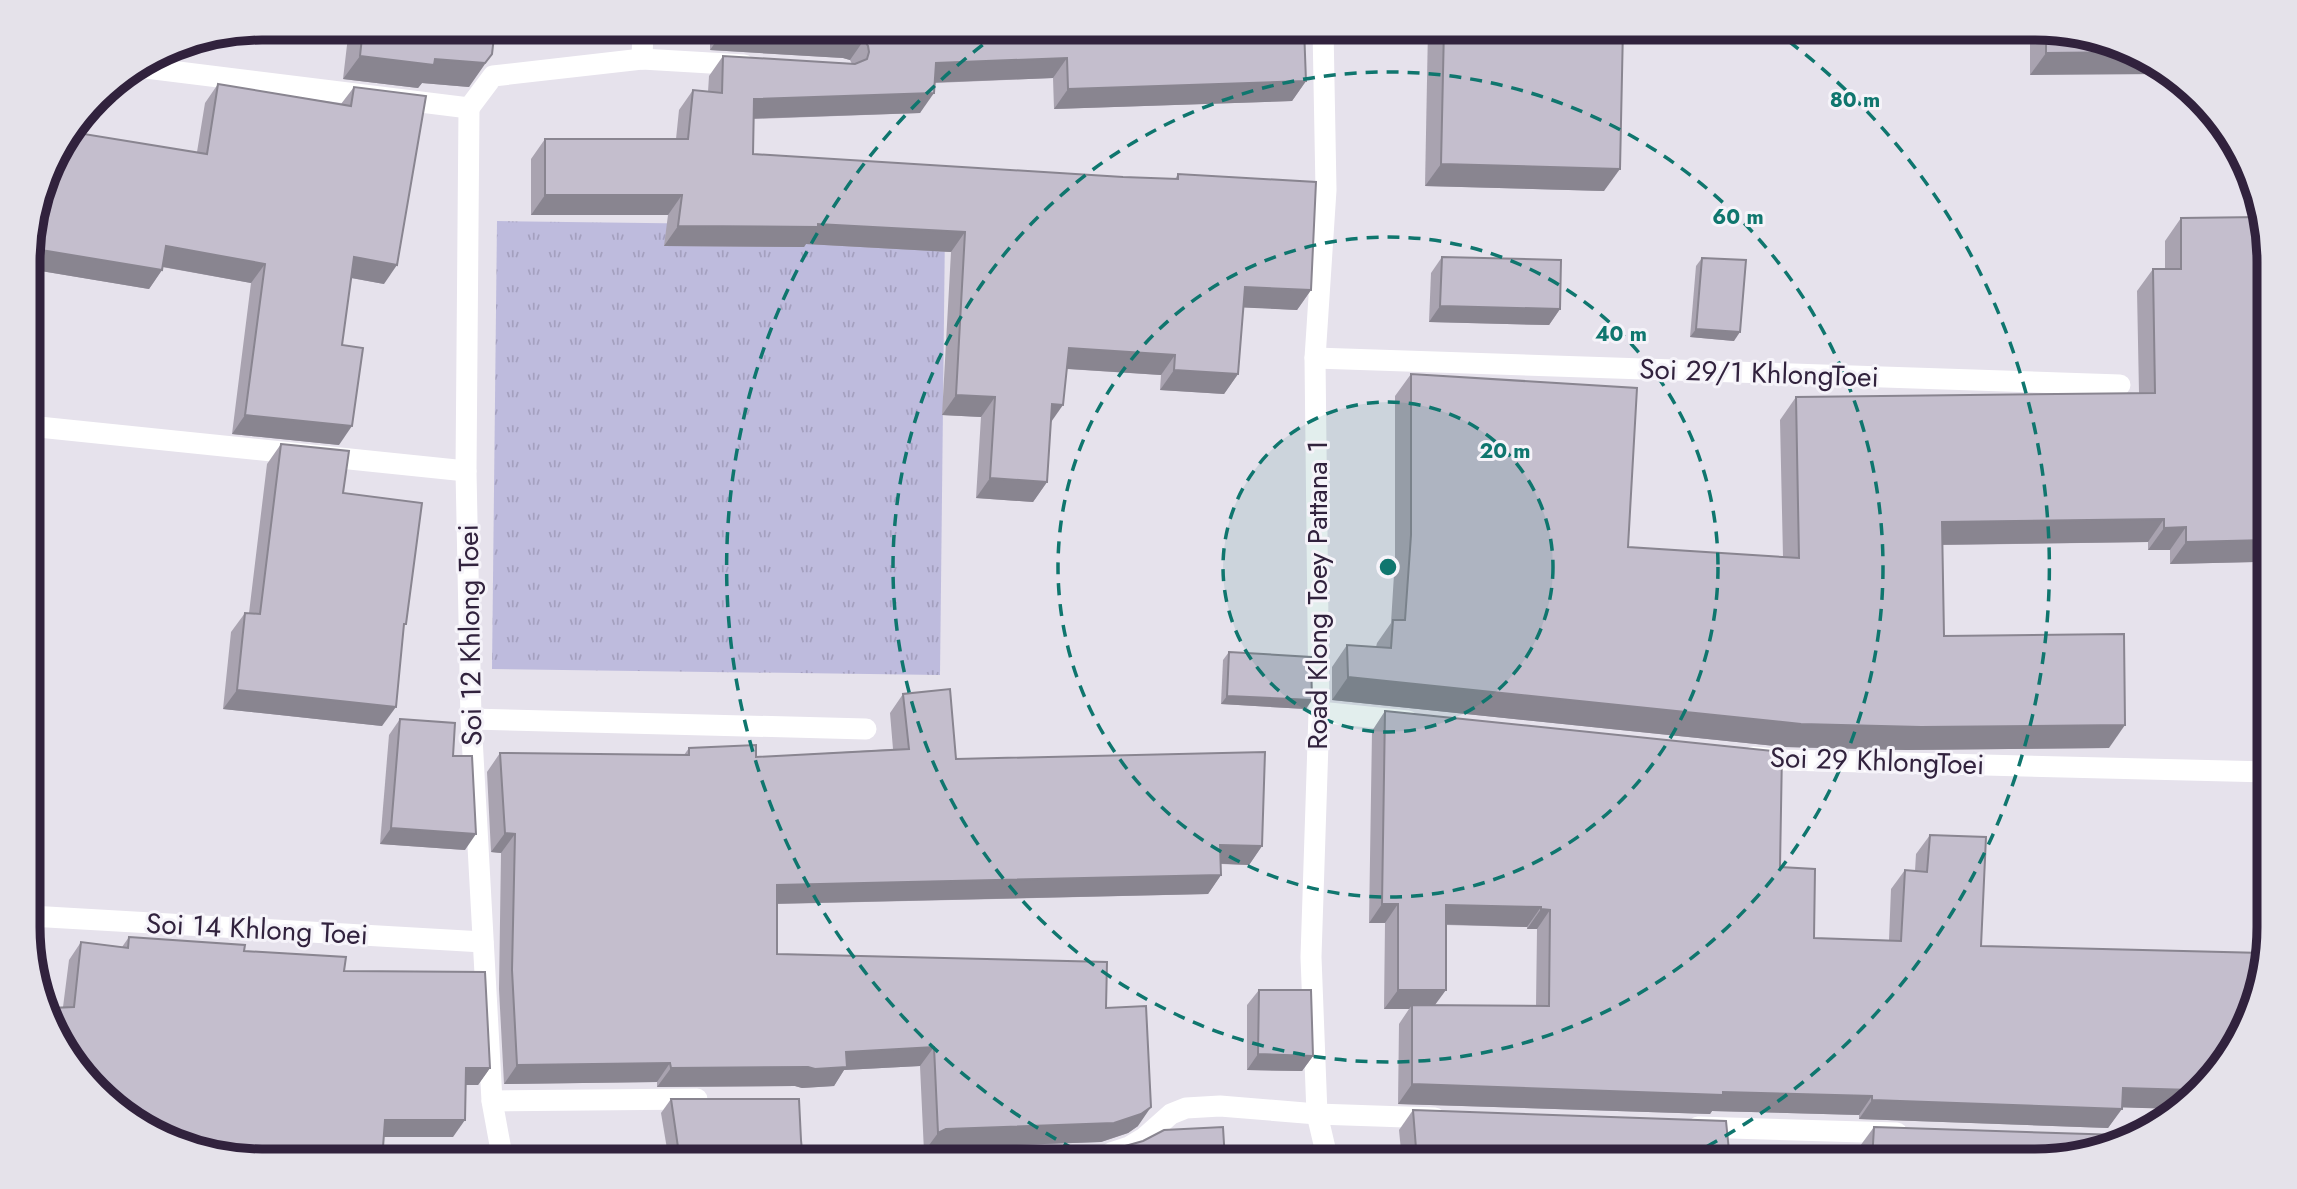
<svg xmlns="http://www.w3.org/2000/svg" width="2297" height="1189" viewBox="0 0 2297 1189" font-family="Jost,sans-serif">
  <defs>
    <pattern id="grass-tufts" width="24" height="20" patternUnits="userSpaceOnUse" patternTransform="scale(1.75)"><rect width="24" height="20" fill="#bebbdd"/><path d="M3 7l-1-3M5 7V3M7 7l1-3M15 17l-1-3M17 17v-4M19 17l1-3" fill="none" stroke="#a4a0bf"/></pattern>
  </defs>
  <rect width="100%" height="100%" fill="#e6e2ec"/>
  <path fill="url(#grass-tufts)" d="M 497,221 L 945,227 L 940,675 L 492,669 Z"/>
  <g fill="none" stroke-linecap="round" stroke-linejoin="round">
    <g stroke="#fff" stroke-width="21">
      <path d="M 1323,28 L 1326,190 L 1315,358 L 1319,712 L 1311,957 L 1317,1114 L 1328,1161"/>
      <path d="M 642,59 L 643,28"/>
      <path d="M 138,67 L 469,108"/>
      <path d="M 469,108 L 466,471 L 471,719 L 492,1101 L 503,1161"/>
      <path d="M 469,108 L 493,76 L 642,59 L 744,65"/>
      <path d="M 1315,358 L 2120,385"/>
      <path d="M 29,426 L 466,471"/>
      <path d="M 1319,712 L 1408,721"/>
      <path d="M 471,719 L 866,729"/>
      <path d="M 1753,757 L 1784,760 L 2269,772"/>
      <path d="M 30,916 L 483,942"/>
      <path d="M 492,1101 L 697,1099"/>
      <path d="M 1698,1127 L 1897,1133"/>
      <path d="M 1111,1153 L 1129,1147 L 1144,1138 L 1171,1114 L 1186,1108 L 1220,1106 L 1317,1114 L 1435,1118"/>
    </g>
  </g>
  <g fill="#a9a3b0" fill-rule="evenodd">
    <path d="M 349,28 L 495,28 L 469,87 L 422,83 L 418,88 L 343,79 Z"/>
    <path d="M 710,28 L 1304,28 L 1306,81 L 1292,101 L 1054,109 L 1053,78 L 935,83 L 920,113 L 753,119 L 753,154 L 1123,177 L 1175,179 L 1178,174 L 1311,290 L 1297,310 L 1243,307 L 1238,374 L 1224,394 L 1160,390 L 1161,375 L 1067,369 L 1050,423 L 1047,482 L 1033,502 L 976,498 L 981,417 L 942,415 L 951,252 L 806,244 L 804,247 L 664,246 L 668,215 L 531,215 L 531,159 L 545,139 L 676,139 L 679,110 L 693,90 L 708,92 L 709,76 L 723,56 L 852,64 L 850,60 L 843,58 L 710,50 Z"/>
    <path d="M 1428,28 L 1623,28 L 1604,191 L 1425,186 Z"/>
    <path d="M 2030,28 L 2035,28 L 2139,52 L 2030,75 Z"/>
    <path d="M 218,84 L 341,104 L 354,87 L 384,284 L 351,278 L 342,345 L 339,445 L 232,434 L 251,283 L 162,267 L 162,270 L 149,289 L 29,269 L 29,246 L 197,152 L 205,103 Z"/>
    <path d="M 2181,218 L 2267,232 L 2267,362 L 2265,363 L 2255,562 L 2170,564 L 2170,550 L 2148,550 L 2148,542 L 1942,545 L 1944,636 L 2109,748 L 1906,750 L 1785,747 L 1332,700 L 1332,667 L 1347,645 L 1376,647 L 1377,643 L 1391,623 L 1395,558 L 1395,396 L 1411,374 L 1628,547 L 1783,557 L 1780,420 L 1796,397 L 2139,393 L 2137,291 L 2153,269 L 2165,269 L 2165,241 Z"/>
    <path d="M 1442,257 L 1560,309 L 1549,325 L 1429,322 L 1431,273 Z"/>
    <path d="M 1702,258 L 1734,341 L 1690,337 L 1696,266 Z"/>
    <path d="M 281,444 L 343,493 L 404,628 L 382,726 L 223,709 L 231,632 L 245,613 L 249,613 L 267,464 Z"/>
    <path d="M 1229,652 L 1306,709 L 1221,704 L 1223,660 Z"/>
    <path d="M 903,694 L 956,759 L 1262,846 L 1249,865 L 1221,864 L 1221,875 L 1208,894 L 777,904 L 777,954 L 1106,1008 L 1138,1126 L 1128,1133 L 1101,1142 L 933,1148 L 924,1152 L 920,1066 L 844,1070 L 834,1086 L 802,1088 L 795,1086 L 657,1087 L 657,1082 L 504,1084 L 499,989 L 501,853 L 491,852 L 487,772 L 500,753 L 684,755 L 689,748 L 756,757 L 893,749 L 890,713 Z"/>
    <path d="M 1385,711 L 1780,867 L 1814,938 L 1889,940 L 1891,889 L 1905,870 L 1915,871 L 1916,854 L 1930,835 L 1981,946 L 2245,1031 L 2176,1109 L 2122,1107 L 2108,1128 L 1859,1119 L 1859,1115 L 1712,1111 L 1710,1114 L 1398,1104 L 1399,1024 L 1409,1009 L 1384,1009 L 1385,923 L 1369,923 L 1372,731 ZM 1446,925 L 1527,927 L 1527,929 L 1537,929 L 1536,1006 L 1435,1005 Z"/>
    <path d="M 400,719 L 453,756 L 465,850 L 380,844 L 389,735 Z"/>
    <path d="M 129,937 L 244,951 L 344,971 L 490,1068 L 478,1085 L 466,1085 L 453,1137 L 384,1137 L 63,1007 L 69,960 L 81,942 L 122,947 Z"/>
    <path d="M 1259,990 L 1313,1056 L 1302,1071 L 1247,1070 L 1247,1005 Z"/>
    <path d="M 671,1099 L 801,1140 L 803,1161 L 669,1161 L 661,1113 Z"/>
    <path d="M 1413,1110 L 1730,1161 L 1402,1161 L 1399,1130 Z"/>
    <path d="M 1874,1127 L 2050,1161 L 1860,1161 L 1860,1146 Z"/>
  </g>
  <g fill="#898590">
    <path d="M 724,30 L 857,38 L 864,40 L 850,60 L 843,58 L 710,50 Z"/>
    <path d="M 2136,52 L 2139,52 L 2163,74 L 2030,75 L 2046,53 Z"/>
    <path d="M 492,54 L 469,87 L 422,83 L 418,88 L 343,79 L 360,56 L 435,59 Z"/>
    <path d="M 1067,58 L 1053,78 L 922,83 L 936,63 Z"/>
    <path d="M 1306,81 L 1292,101 L 1054,109 L 1068,89 Z"/>
    <path d="M 934,93 L 920,113 L 739,119 L 754,99 Z"/>
    <path d="M 1441,164 L 1620,169 L 1604,191 L 1425,186 Z"/>
    <path d="M 545,195 L 682,195 L 668,215 L 531,215 Z"/>
    <path d="M 818,224 L 965,232 L 951,252 L 806,244 L 804,247 L 664,246 L 678,226 Z"/>
    <path d="M 166,246 L 265,264 L 251,283 L 153,265 Z"/>
    <path d="M 29,248 L 162,270 L 149,289 L 29,269 Z"/>
    <path d="M 354,257 L 397,265 L 384,284 L 341,276 Z"/>
    <path d="M 1245,287 L 1311,290 L 1297,310 L 1231,307 Z"/>
    <path d="M 1440,306 L 1560,309 L 1549,325 L 1429,322 Z"/>
    <path d="M 1696,329 L 1740,332 L 1734,341 L 1690,337 Z"/>
    <path d="M 2265,340 L 2267,340 L 2267,362 L 2249,363 Z"/>
    <path d="M 1069,348 L 1175,355 L 1161,375 L 1055,368 Z"/>
    <path d="M 1174,370 L 1238,374 L 1224,394 L 1160,390 Z"/>
    <path d="M 956,395 L 995,397 L 981,417 L 942,415 Z"/>
    <path d="M 1052,404 L 1063,405 L 1049,425 Z"/>
    <path d="M 245,415 L 352,426 L 339,445 L 232,434 Z"/>
    <path d="M 990,478 L 1047,482 L 1033,502 L 976,498 Z"/>
    <path d="M 2164,519 L 2148,542 L 1926,545 L 1942,522 Z"/>
    <path d="M 2186,527 L 2170,550 L 2148,550 L 2164,528 Z"/>
    <path d="M 2268,540 L 2268,544 L 2255,562 L 2170,564 L 2186,542 Z"/>
    <path d="M 1348,677 L 2125,725 L 2109,748 L 1906,750 L 1785,747 L 1332,700 Z"/>
    <path d="M 237,690 L 396,707 L 382,726 L 223,709 Z"/>
    <path d="M 1227,696 L 1312,700 L 1306,709 L 1221,704 Z"/>
    <path d="M 391,828 L 476,834 L 465,850 L 380,844 Z"/>
    <path d="M 505,833 L 515,834 L 501,853 L 491,852 Z"/>
    <path d="M 1220,845 L 1262,846 L 1249,865 L 1207,863 Z"/>
    <path d="M 1221,875 L 1208,894 L 764,904 L 777,885 Z"/>
    <path d="M 1382,904 L 1398,904 L 1385,923 L 1369,923 Z"/>
    <path d="M 1446,905 L 1541,907 L 1527,927 L 1433,924 Z"/>
    <path d="M 1541,909 L 1550,910 L 1537,929 L 1527,929 Z"/>
    <path d="M 1398,990 L 1446,990 L 1432,1009 L 1412,1005 L 1409,1009 L 1384,1009 Z"/>
    <path d="M 934,1047 L 920,1066 L 844,1070 L 834,1086 L 802,1088 L 795,1086 L 657,1087 L 671,1068 L 808,1067 L 846,1052 Z"/>
    <path d="M 1258,1054 L 1313,1056 L 1302,1071 L 1247,1070 Z"/>
    <path d="M 670,1063 L 657,1082 L 504,1084 L 517,1065 Z"/>
    <path d="M 466,1068 L 490,1068 L 478,1085 L 453,1085 Z"/>
    <path d="M 1412,1084 L 1723,1092 L 1872,1096 L 1859,1115 L 1712,1111 L 1710,1114 L 1398,1104 Z"/>
    <path d="M 2123,1088 L 2193,1090 L 2176,1109 L 2109,1107 Z"/>
    <path d="M 1872,1100 L 2122,1109 L 2108,1128 L 1859,1119 Z"/>
    <path d="M 1151,1107 L 1138,1126 L 1128,1133 L 1101,1142 L 933,1148 L 924,1152 L 938,1133 L 946,1129 Z"/>
    <path d="M 385,1120 L 465,1120 L 453,1137 L 373,1137 Z"/>
  </g>
  <g fill="#c4becd" stroke="#898590" stroke-width="2">
    <path d="M 363,28 L 495,28 L 492,54 L 485,63 L 435,59 L 434,65 L 360,56 Z"/>
    <path d="M 724,28 L 1304,28 L 1306,81 L 1068,89 L 1067,58 L 936,63 L 934,93 L 754,99 L 753,154 L 1123,177 L 1178,179 L 1178,174 L 1316,182 L 1311,290 L 1245,287 L 1238,374 L 1174,370 L 1175,355 L 1069,348 L 1063,405 L 1052,404 L 1047,482 L 990,478 L 995,397 L 956,395 L 965,232 L 818,224 L 818,227 L 678,226 L 682,195 L 545,195 L 545,139 L 688,139 L 693,90 L 722,93 L 723,56 L 855,64 L 867,59 L 869,52 L 868,46 L 864,40 L 857,38 L 724,30 Z"/>
    <path d="M 1444,28 L 1623,28 L 1620,169 L 1441,164 Z"/>
    <path d="M 2046,31 L 2136,52 L 2046,53 Z"/>
    <path d="M 218,84 L 351,106 L 354,87 L 426,96 L 397,265 L 354,257 L 342,345 L 363,348 L 352,426 L 245,415 L 265,264 L 166,246 L 162,270 L 29,248 L 52,158 L 72,132 L 207,154 Z"/>
    <path d="M 2261,217 L 2267,232 L 2267,340 L 2265,340 L 2268,434 L 2268,540 L 2186,542 L 2186,527 L 2164,528 L 2164,519 L 1942,522 L 1944,636 L 2124,634 L 2125,725 L 1921,727 L 1801,724 L 1348,677 L 1347,645 L 1391,648 L 1393,620 L 1405,620 L 1411,535 L 1411,374 L 1637,388 L 1628,547 L 1799,558 L 1796,397 L 2155,393 L 2153,269 L 2181,269 L 2181,218 Z"/>
    <path d="M 1442,257 L 1561,260 L 1560,309 L 1440,306 Z"/>
    <path d="M 1702,258 L 1746,260 L 1740,332 L 1696,329 Z"/>
    <path d="M 281,444 L 349,451 L 343,493 L 422,503 L 406,624 L 404,624 L 396,707 L 237,690 L 245,613 L 260,614 Z"/>
    <path d="M 1229,652 L 1311,657 L 1312,700 L 1227,696 Z"/>
    <path d="M 950,689 L 956,759 L 1265,752 L 1262,846 L 1220,845 L 1221,875 L 777,885 L 777,954 L 1107,962 L 1106,1008 L 1146,1006 L 1151,1107 L 1141,1114 L 1114,1123 L 946,1129 L 938,1133 L 934,1047 L 846,1052 L 847,1067 L 815,1069 L 808,1067 L 671,1068 L 670,1063 L 517,1065 L 512,970 L 515,834 L 505,833 L 500,753 L 689,755 L 689,748 L 756,745 L 756,757 L 909,749 L 903,694 Z"/>
    <path d="M 1385,711 L 1782,752 L 1780,867 L 1815,869 L 1814,938 L 1901,941 L 1905,870 L 1927,872 L 1930,835 L 1986,837 L 1981,946 L 2263,953 L 2245,1031 L 2193,1090 L 2123,1088 L 2122,1109 L 1872,1100 L 1872,1096 L 1723,1092 L 1723,1095 L 1412,1084 L 1412,1005 L 1549,1006 L 1550,910 L 1541,909 L 1541,907 L 1446,905 L 1446,990 L 1398,990 L 1398,904 L 1382,904 Z"/>
    <path d="M 400,719 L 455,723 L 453,756 L 472,756 L 476,834 L 391,828 Z"/>
    <path d="M 129,937 L 245,945 L 244,951 L 346,957 L 344,971 L 485,972 L 490,1068 L 466,1068 L 465,1120 L 385,1120 L 382,1161 L 262,1161 L 158,1137 L 76,1069 L 51,1008 L 74,1007 L 81,942 L 128,948 Z"/>
    <path d="M 1259,990 L 1311,990 L 1313,1056 L 1258,1054 Z"/>
    <path d="M 671,1099 L 799,1099 L 801,1140 L 803,1161 L 680,1161 Z"/>
    <path d="M 1413,1110 L 1726,1121 L 1730,1161 L 1417,1161 Z"/>
    <path d="M 1223,1127 L 1225,1161 L 905,1161 L 905,1158 L 940,1157 L 939,1151 L 948,1154 L 1118,1148 L 1143,1141 L 1164,1130 Z"/>
    <path d="M 1874,1127 L 2120,1135 L 2120,1137 L 2050,1161 L 1872,1161 Z"/>
  </g>
  <circle cx="1388" cy="567" r="165" fill="#0f766e" fill-opacity=".12"/>
  <g fill="none" stroke="#0f766e" stroke-width="3.5" stroke-dasharray="12 9">
    <circle cx="1388" cy="567" r="165"/>
    <circle cx="1388" cy="567" r="330"/>
    <circle cx="1388" cy="567" r="495"/>
    <path d="M1093 1159A661 661 0 0 1 1004 29M1772 29A661 661 0 0 1 1683 1159"/>
  </g>
  <g text-anchor="middle" dominant-baseline="central" stroke-width="6" stroke-linejoin="round" paint-order="stroke">
    <g font-size="28" fill="#31223d" stroke="#f5f3f9">
      <text transform="translate(1759 373) rotate(2)">Soi 29/1 KhlongToei</text>
      <text transform="translate(1317 595) rotate(-90)">Road Klong Toey Pattana 1</text>
      <text transform="translate(470 635) rotate(-91)">Soi 12 Khlong Toei</text>
      <text transform="translate(1877 761) rotate(2)">Soi 29 KhlongToei</text>
      <text transform="translate(257 929) rotate(3)">Soi 14 Khlong Toei</text>
    </g>
  </g>
  <path d="M0 0H2297V1189H0ZM262 40H2035A222 222 0 0 1 2257 262V927A222 222 0 0 1 2035 1149H262A222 222 0 0 1 40 927V262A222 222 0 0 1 262 40Z" fill="#e5e2ea" fill-rule="evenodd"/>
  <path fill="none" stroke="#31223d" stroke-width="9" d="M262 40H2035A222 222 0 0 1 2257 262V927A222 222 0 0 1 2035 1149H262A222 222 0 0 1 40 927V262A222 222 0 0 1 262 40Z"/>
  <circle cx="1388" cy="567" r="10" fill="#0f766e" stroke="#f5f3f9" stroke-width="3.5"/>
  <g font-size="21" text-anchor="middle" font-weight="bold" fill="#0f766e" stroke="#f5f3f9" stroke-width="6" stroke-linejoin="round" paint-order="stroke">
    <text x="1855" y="107">80 m</text>
    <text x="1738" y="224">60 m</text>
    <text x="1621" y="341">40 m</text>
    <text x="1505" y="458">20 m</text>
  </g>
</svg>
